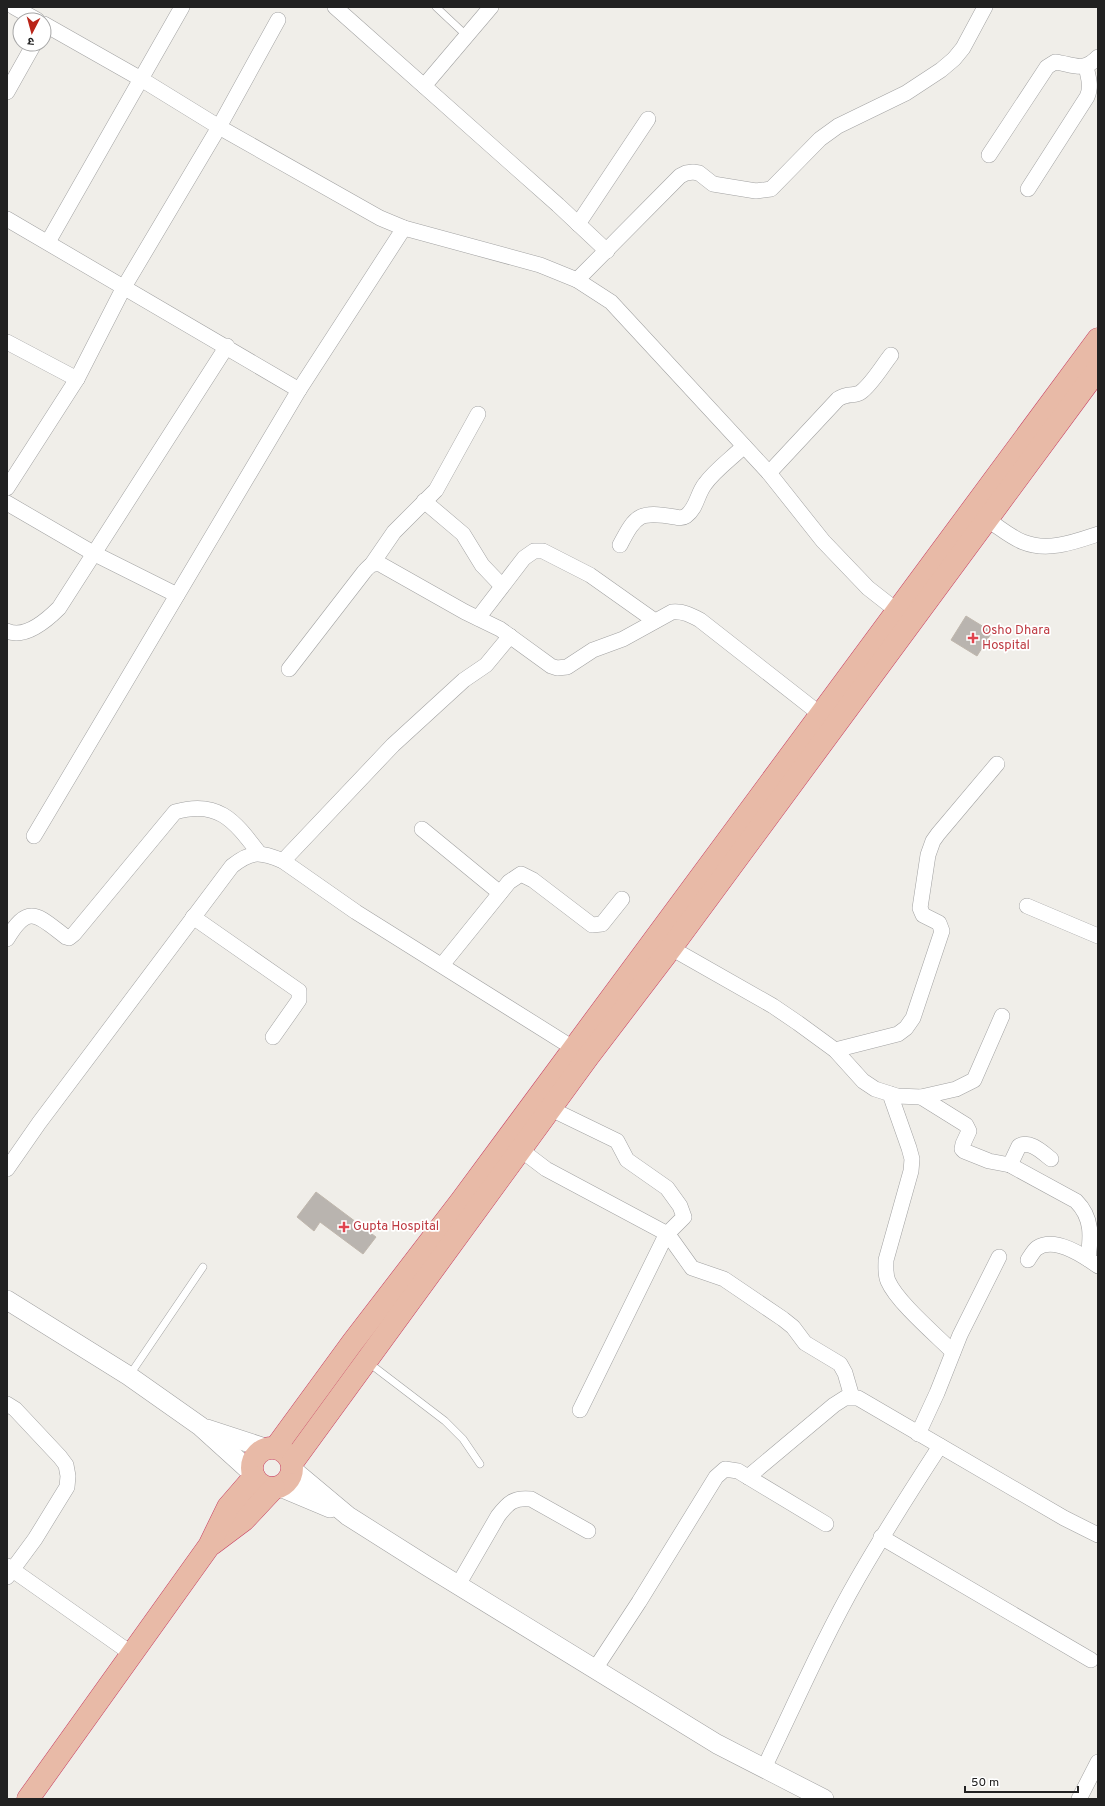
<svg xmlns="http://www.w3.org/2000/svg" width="1105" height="1806" viewBox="0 0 1105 1806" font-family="Overpass,'Noto Sans Devanagari',sans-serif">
  <rect width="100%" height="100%" fill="#f0eee9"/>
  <g fill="#b9b4af" stroke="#c0b7ad">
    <path d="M 966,616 L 992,632 L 977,656 L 951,640 Z"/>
    <path d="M 316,1192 L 376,1237 L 363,1254 L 320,1222 L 314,1231 L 297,1217 Z"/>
  </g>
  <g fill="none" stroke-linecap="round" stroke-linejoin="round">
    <defs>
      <g id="service">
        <path d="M 436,7 L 467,36"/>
        <path d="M 369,1363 L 445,1421 L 463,1439 L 480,1464"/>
        <path d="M 129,1376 L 203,1267"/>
      </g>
      <g id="minor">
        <path d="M 14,7 L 37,20"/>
        <path d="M 335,7 L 558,205 L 607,251"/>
        <path d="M 44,24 L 141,79 L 219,127 L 380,218 L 404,228 L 540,265 L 577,280 L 611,302 L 769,473 L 823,541 L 868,588 L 905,617"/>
        <path d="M 424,86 L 491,7"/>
        <path d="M 7,92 L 34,44"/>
        <path d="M 989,155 L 1047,67 L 1055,62 C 1073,64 1083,73 1098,57"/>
        <path d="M 1028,189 L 1087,97 C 1092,86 1088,77 1086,66"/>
        <path d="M 7,219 L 299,390 L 34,836"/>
        <path d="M 578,224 L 648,119"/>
        <path d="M 48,242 L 182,7"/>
        <path d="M 577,280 L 680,176 L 686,173 L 693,172 L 699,173 L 713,184 L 756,191 L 771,189 L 820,139 L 838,126 L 906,93 L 941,70 L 954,59 L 963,48 L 985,7"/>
        <path d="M 7,342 L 77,379"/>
        <path d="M 299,390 L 404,228"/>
        <path d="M 769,473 L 838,399 C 848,392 855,397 861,392 C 872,384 883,365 891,355"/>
        <path d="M 7,488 L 77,379 L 124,287 L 219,127 L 278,20"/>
        <path d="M 424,501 L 463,534 L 482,565 L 502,586"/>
        <path d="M 7,503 L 93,553 L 177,595"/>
        <path d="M 986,519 C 998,526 1010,537 1023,542 C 1048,552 1074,542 1098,534"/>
        <path d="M 620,545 C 636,514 640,511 675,517 C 679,518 683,518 686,516 C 697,508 697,494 705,484 C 715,470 732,458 744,446"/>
        <path d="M 372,564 L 394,532 L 436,490 L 478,414"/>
        <path d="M 478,618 L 524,558 L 534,551 L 543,551 L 590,575 L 655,621"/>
        <path d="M 7,631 C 25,639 47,620 59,608 L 227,346"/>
        <path d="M 289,669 L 364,572 C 369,566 372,563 380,564 L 465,612 L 500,629 L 551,666 L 557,668 L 567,667 L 593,650 L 623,639 L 672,612 C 683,611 691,615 700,620 L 820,714"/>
        <path d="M 422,829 L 500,893"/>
        <path d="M 283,861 L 393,745 L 464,680 L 486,665 L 510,636"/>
        <path d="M 1027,906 L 1098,936"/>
        <path d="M 193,917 L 299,991 L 299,1000 L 273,1037"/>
        <path d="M 7,939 C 29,902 38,916 66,937 L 69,938 L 74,934 L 175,812 C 219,799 235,822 259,853"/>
        <path d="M 671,948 L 773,1006 L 798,1023 L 835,1050 L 863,1081 L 875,1089 L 897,1096 L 921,1097 L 956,1089 L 974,1080 L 1002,1016"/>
        <path d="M 442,965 L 509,882 L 521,874 L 533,880 L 592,925 L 602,924 L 622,899"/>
        <path d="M 835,1050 L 898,1034 L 906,1028 L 913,1018 L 942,931 L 939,923 L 923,915 L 920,908 L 928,855 L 933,841 L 938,834 L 997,764"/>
        <path d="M 890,1094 L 909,1148 L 912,1159 L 911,1171 L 886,1260 C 886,1267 885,1274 888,1281 C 897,1302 936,1335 953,1352"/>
        <path d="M 921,1097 L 966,1125 L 969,1131 L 963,1144 L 962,1149 L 964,1151 L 989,1161 L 1010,1165 L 1076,1201 C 1093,1218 1091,1237 1088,1259"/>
        <path d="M 551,1109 L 617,1141 L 627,1160 L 667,1188 L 680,1206 L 684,1217 L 666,1235 L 580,1410"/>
        <path d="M 521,1150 L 546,1169 L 662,1231 L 672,1240 L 692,1268 L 724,1279 L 783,1319 L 793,1327 L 805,1343 L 840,1364 L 845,1373 L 852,1397"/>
        <path d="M 1010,1165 L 1019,1146 C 1030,1140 1042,1152 1051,1159"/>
        <path d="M 7,1169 L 39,1123 L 232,866 C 252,850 261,852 283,861 L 356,912 L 573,1048"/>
        <path d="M 1028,1260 C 1030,1257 1034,1250 1037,1248 C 1055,1236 1084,1256 1098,1266"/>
        <path d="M 7,1404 L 15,1409 L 60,1457 L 66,1465 L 68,1476 L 67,1487 L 35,1539 L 7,1577"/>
        <path d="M 918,1434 L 937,1393 L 960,1335 L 999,1257"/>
        <path d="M 748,1477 L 834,1405 L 845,1398 L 858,1398 L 1064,1518 L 1098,1535"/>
        <path d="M 881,1537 L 1091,1660"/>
        <path d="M 7,1566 L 132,1654"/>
        <path d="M 458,1585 L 498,1516 C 508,1503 514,1497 531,1499 L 588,1531"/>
        <path d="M 595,1669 L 639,1602 L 716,1477 L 725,1469 L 738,1471 L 826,1524"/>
        <path d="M 764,1768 C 795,1704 823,1639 858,1578 C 884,1533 912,1489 940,1446"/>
        <path d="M 1079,1799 L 1098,1762"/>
      </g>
      <g id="tertiary">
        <path d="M 7,1300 L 129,1376 L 200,1426 L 252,1473"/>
        <path d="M 207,1429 L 265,1448"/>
        <path d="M 293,1470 L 348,1516 L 427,1566 L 717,1744 L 824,1799"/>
        <path d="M 280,1487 L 330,1508"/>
      </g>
      <g id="trunk">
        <path d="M 276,1447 L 352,1343 L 461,1201 L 1098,339"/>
        <circle cx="272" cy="1468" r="20"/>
        <path d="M 292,1463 L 588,1057 L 671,948 L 1098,369"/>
        <path d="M 212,1544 L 244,1520 L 274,1488"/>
        <path d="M 28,1799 L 209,1546 L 228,1507 L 254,1477"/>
      </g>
    </defs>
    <use href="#service" stroke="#a2a2a2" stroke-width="8"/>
    <use href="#minor" stroke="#a2a2a2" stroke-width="16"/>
    <use href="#tertiary" stroke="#a2a2a2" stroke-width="20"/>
    <use href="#trunk" stroke="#c73d62" stroke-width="23"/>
    <use href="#service" stroke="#fff" stroke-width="7"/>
    <use href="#minor" stroke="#fff" stroke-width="15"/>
    <use href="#tertiary" stroke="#fff" stroke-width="19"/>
    <use href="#trunk" stroke="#e8baa7" stroke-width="22"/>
  </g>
  <g fill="#e0444e" stroke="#fff" stroke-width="1.5">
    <path d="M971 632h4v4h4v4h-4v4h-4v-4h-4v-4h4z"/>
    <path d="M342 1221h4v4h4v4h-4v4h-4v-4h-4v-4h4z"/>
  </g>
  <g text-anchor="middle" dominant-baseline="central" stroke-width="3.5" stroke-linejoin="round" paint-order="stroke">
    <g font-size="13" fill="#be3a42" stroke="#fff" text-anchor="start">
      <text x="982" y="631">Osho Dhara<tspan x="982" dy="15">Hospital</tspan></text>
      <text x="353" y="1227">Gupta Hospital</text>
    </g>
  </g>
  <rect width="1105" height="1806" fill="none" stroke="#212121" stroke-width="16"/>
  <g transform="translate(32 32) rotate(186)"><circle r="19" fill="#ffffff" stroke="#a6a6a6"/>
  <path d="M0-3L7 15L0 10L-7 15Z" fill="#ba2418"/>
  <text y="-6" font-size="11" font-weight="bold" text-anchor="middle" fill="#212121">उ</text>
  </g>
  <path d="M965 1786v6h113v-6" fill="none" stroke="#212121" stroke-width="2"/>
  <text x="971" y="1786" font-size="12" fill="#212121" stroke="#ffffff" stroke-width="3" paint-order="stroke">50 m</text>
</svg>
